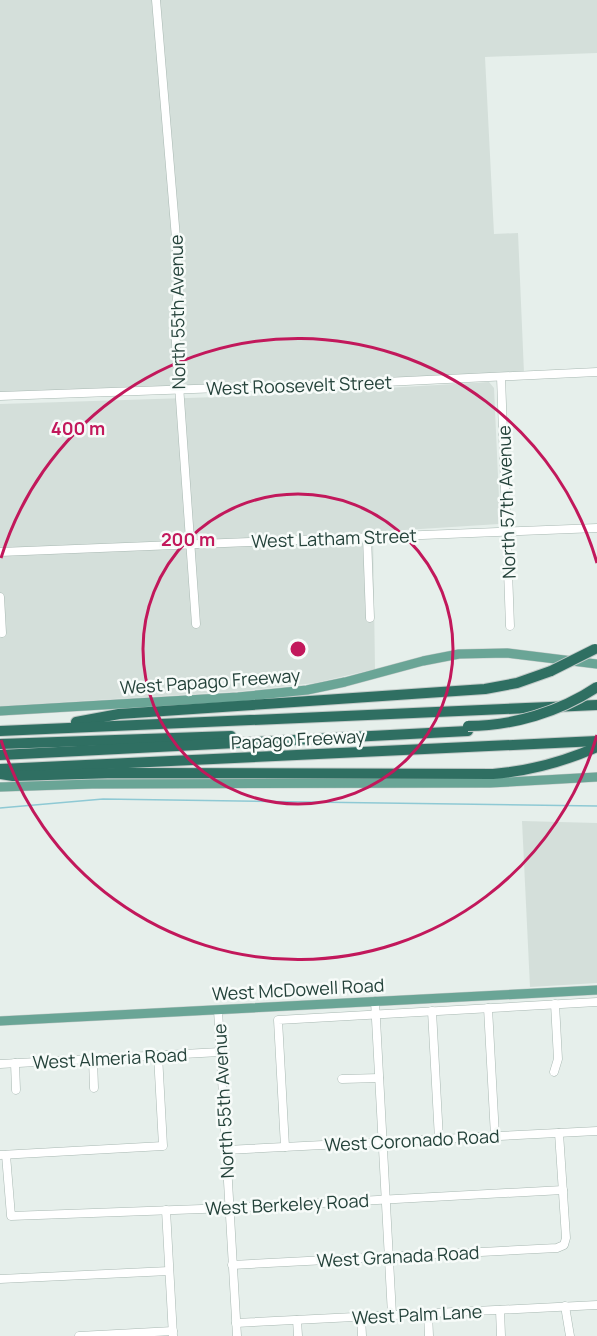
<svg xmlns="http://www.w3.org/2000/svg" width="597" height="1336" viewBox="0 0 597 1336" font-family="Manrope,sans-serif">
  <rect width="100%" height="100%" fill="#e6efeb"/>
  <g fill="#d4dfda">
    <path d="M 0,0 L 597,0 L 597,53 L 485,57 L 494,234 L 518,233 L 524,373 L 0,393 Z"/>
    <path d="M 489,382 L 494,388 L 500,520 L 499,524 L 373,532 L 375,669 L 315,683 L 243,691 L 0,706 L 0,404 L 249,396 Z"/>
    <path d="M 522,821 L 597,823 L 597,983 L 530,987 Z"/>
  </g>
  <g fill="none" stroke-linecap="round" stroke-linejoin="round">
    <path stroke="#8ec9d4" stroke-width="1.5" d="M 0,808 L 103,799 L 597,806"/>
    <defs>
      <g id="minor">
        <path d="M 156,0 L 177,250 L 178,284 L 175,329 L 196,624"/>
        <path d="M 501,377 L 510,626"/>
        <path d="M 0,396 L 385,382 L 597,372"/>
        <path d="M 367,537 L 370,618"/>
        <path d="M 0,552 L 597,528"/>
        <path d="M 0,597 L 2,633"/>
        <path d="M 375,1001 L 392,1315"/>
        <path d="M 488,1008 L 495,1136"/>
        <path d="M 218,1010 L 237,1336"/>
        <path d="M 432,1011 L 439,1139"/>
        <path d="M 93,1059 L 94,1088"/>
        <path d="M 15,1063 L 16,1090"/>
        <path d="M 0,1064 L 220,1052"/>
        <path d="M 554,1072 L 558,1059 L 555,1004"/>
        <path d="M 342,1079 L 379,1078"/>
        <path d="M 285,1147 L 278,1020 L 597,1002"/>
        <path d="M 226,1150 L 597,1131"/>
        <path d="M 0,1155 L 163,1146 L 158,1055"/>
        <path d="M 6,1155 L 11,1216 L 229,1208 L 563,1190"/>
        <path d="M 166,1210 L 173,1336"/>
        <path d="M 232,1265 L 557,1248 L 564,1245 L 566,1238 L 559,1133"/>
        <path d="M 0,1279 L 169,1271"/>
        <path d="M 565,1306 L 570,1336"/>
        <path d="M 500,1310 L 501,1336"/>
        <path d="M 428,1313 L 429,1336"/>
        <path d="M 361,1317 L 362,1336"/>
        <path d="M 297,1320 L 298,1336"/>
        <path d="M 236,1323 L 597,1305"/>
        <path d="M 79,1336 L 173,1331"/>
      </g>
      <g id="major">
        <path d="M 0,711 L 238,697 L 307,690 L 345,682 L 423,661 L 459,654 L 507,653 L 597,664"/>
        <path d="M 0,787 L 92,784 L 490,783 L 597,777"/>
        <path d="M 0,1021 L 597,990"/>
      </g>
      <g id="highway">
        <path d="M 76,722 L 119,714 L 485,689 L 517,683 L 551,671"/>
        <path d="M 0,731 L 597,705"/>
        <path d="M 0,744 L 231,736"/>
        <path d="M 0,755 L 468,731"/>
        <path d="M 0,769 L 597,741"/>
        <path d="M 0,774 L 13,776 L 116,773 L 493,774 C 530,771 563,762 597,747"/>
      </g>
    </defs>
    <use href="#minor" stroke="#a8b8b2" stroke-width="9"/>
    <use href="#major" stroke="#c2cac8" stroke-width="10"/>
    <use href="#highway" stroke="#c2cac8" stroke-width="12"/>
    <use href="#minor" stroke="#fff" stroke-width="8"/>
    <use href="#major" stroke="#6aa596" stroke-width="9"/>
    <use href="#highway" stroke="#2f6f62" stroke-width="10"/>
    <defs>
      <g id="highway-bridge">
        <path d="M 551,671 L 595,649"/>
        <path d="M 468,726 C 512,726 560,712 597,687"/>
      </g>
    </defs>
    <use href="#highway-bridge" stroke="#c2cac8" stroke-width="12" stroke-linecap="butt"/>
    <use href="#highway-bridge" stroke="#2f6f62" stroke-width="10"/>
  </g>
  <g fill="none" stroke="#c2185b" stroke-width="3">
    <circle cx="298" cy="649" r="155"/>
    <path d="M597 735A311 311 0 0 1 1 740M1 558A311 311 0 0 1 597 563"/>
  </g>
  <g text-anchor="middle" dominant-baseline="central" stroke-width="5" stroke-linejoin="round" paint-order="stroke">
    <g font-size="18" fill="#24423a" stroke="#f7fbf9">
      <text transform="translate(177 312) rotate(-91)">North 55th Avenue</text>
      <text transform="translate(299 385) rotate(-2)">West Roosevelt Street</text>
      <text transform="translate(506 502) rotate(-92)">North 57th Avenue</text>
      <text transform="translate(334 538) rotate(-2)">West Latham Street</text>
      <text transform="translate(210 681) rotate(-4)">West Papago Freeway</text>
      <text transform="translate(298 739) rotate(-3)">Papago Freeway</text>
      <text transform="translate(298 989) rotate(-3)">West McDowell Road</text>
      <text transform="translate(110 1058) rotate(-3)">West Almeria Road</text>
      <text transform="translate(223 1101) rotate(-93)">North 55th Avenue</text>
      <text transform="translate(412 1140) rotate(-3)">West Coronado Road</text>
      <text transform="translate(287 1204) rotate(-3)">West Berkeley Road</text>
      <text transform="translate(398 1256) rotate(-3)">West Granada Road</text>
      <text transform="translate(417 1314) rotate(-3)">West Palm Lane</text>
    </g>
  </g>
  <circle cx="298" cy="649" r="9" fill="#c2185b" stroke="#f7fbf9" stroke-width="3"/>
  <g font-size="18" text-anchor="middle" font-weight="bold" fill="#c2185b" stroke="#f7fbf9" stroke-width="5" stroke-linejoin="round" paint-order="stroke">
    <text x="78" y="435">400 m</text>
    <text x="188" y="546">200 m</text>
  </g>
</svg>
